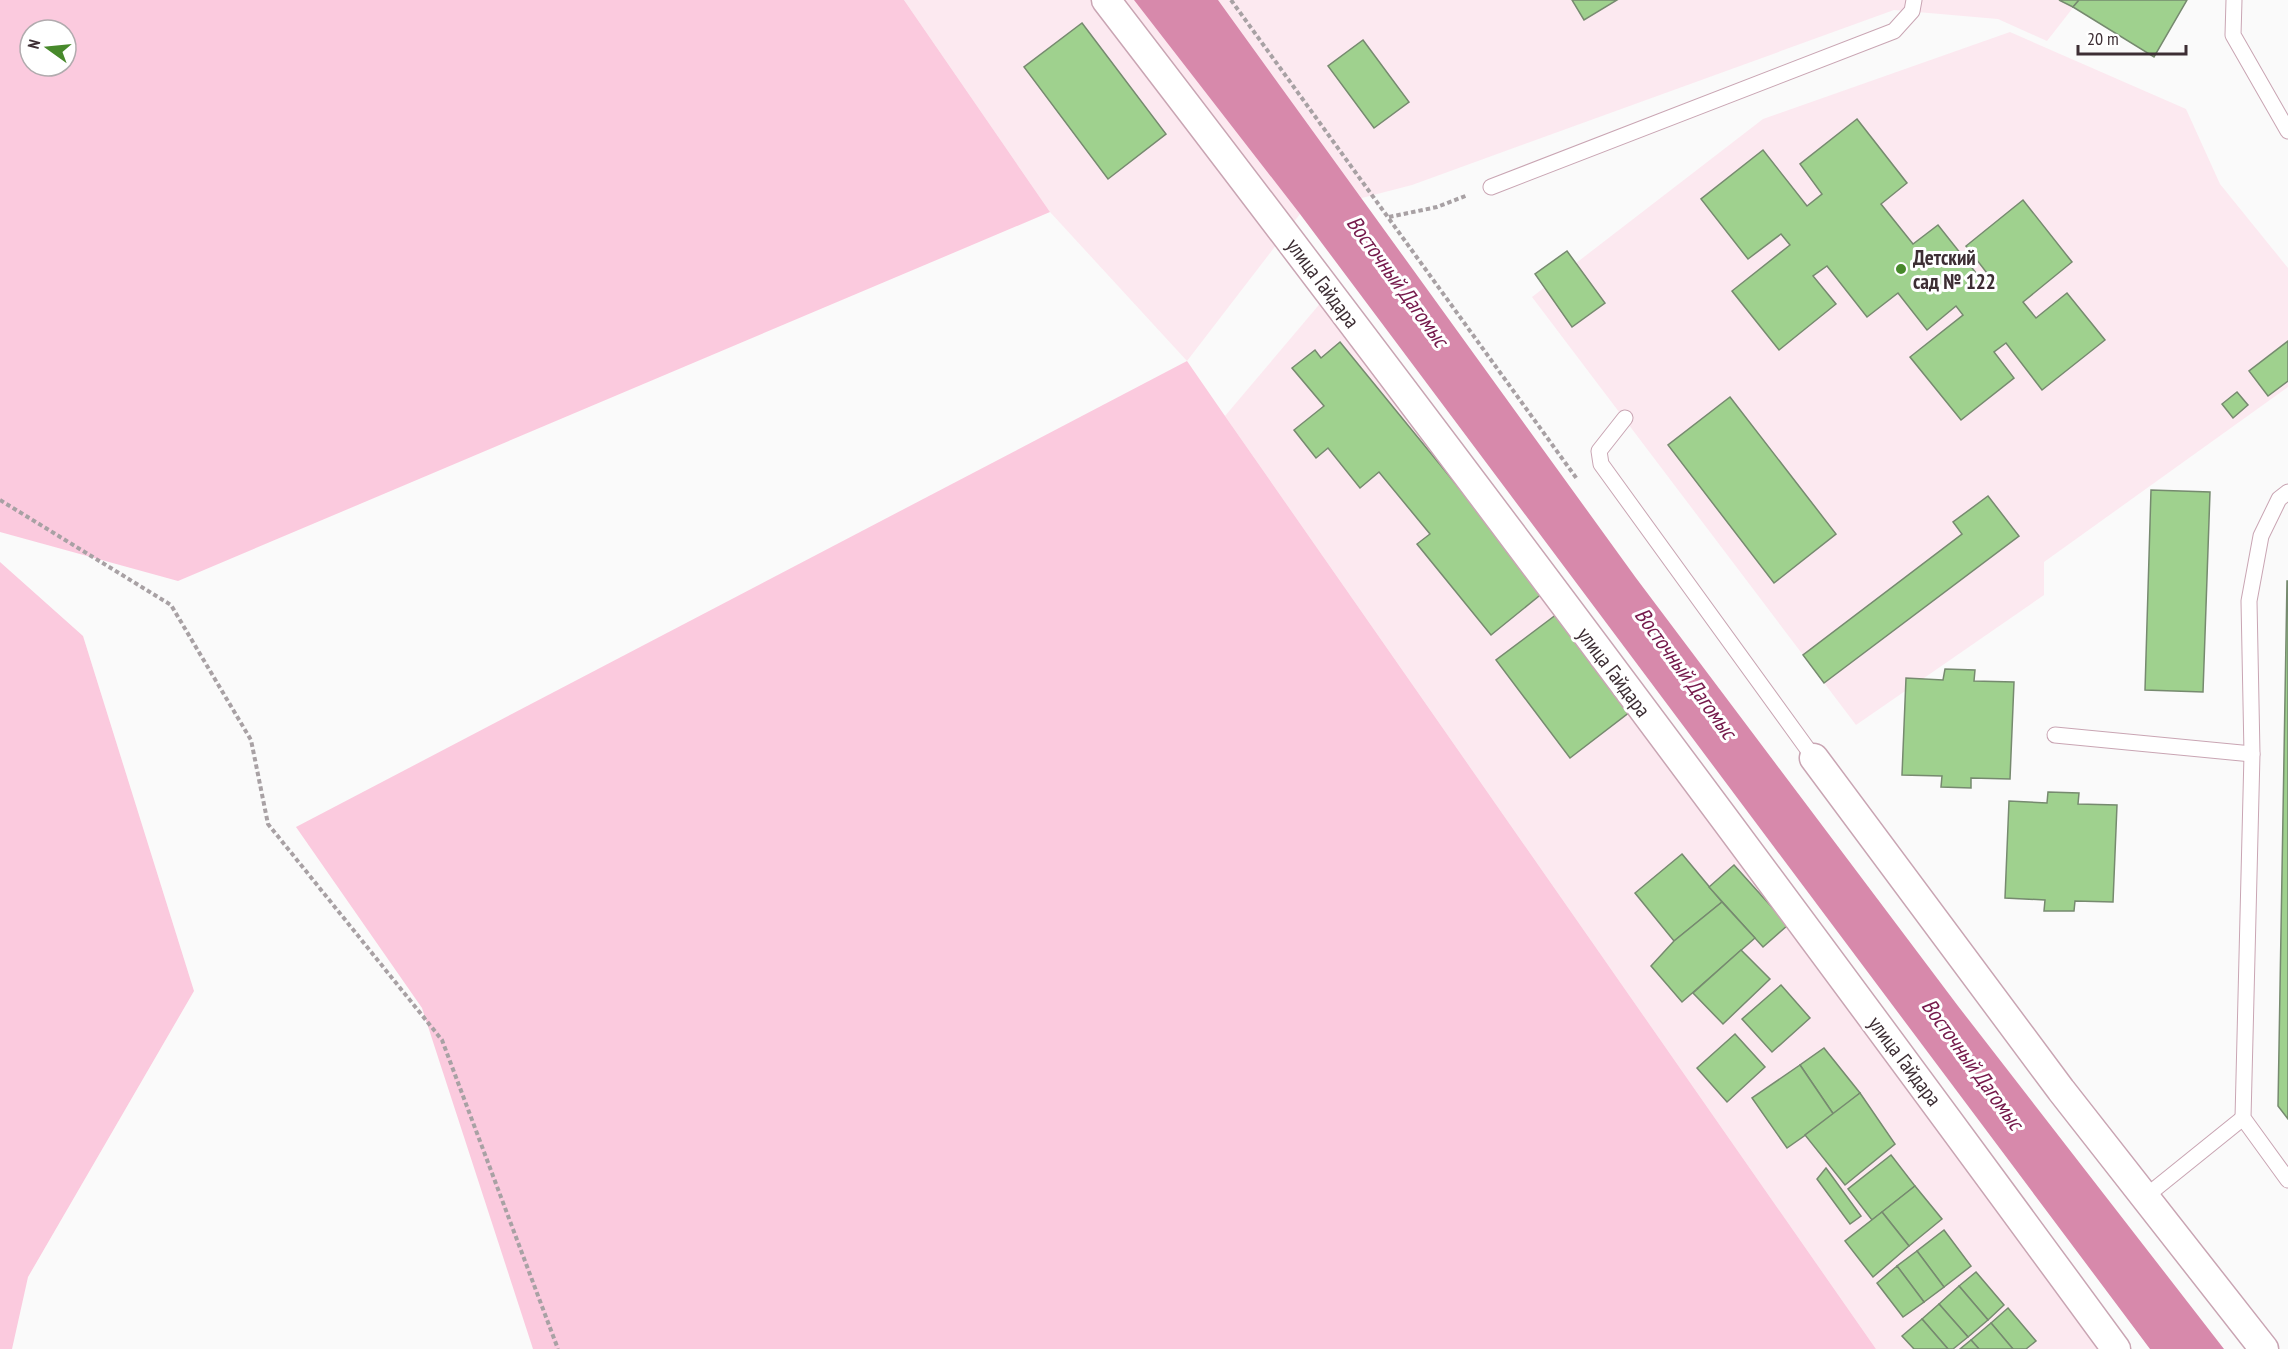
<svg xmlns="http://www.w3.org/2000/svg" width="2288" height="1349" viewBox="0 0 2288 1349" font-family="'PT Sans Narrow',sans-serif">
  <rect width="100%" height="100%" fill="#fafafa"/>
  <g fill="#fce9f0">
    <path d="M 904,0 L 2079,0 L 2047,41 L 1998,19 L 1894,10 L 1412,185 L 1300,214 L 1187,361 L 1050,212 Z"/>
    <path d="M 2010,32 L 2186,109 L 2220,184 L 2288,268 L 2288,387 L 2044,562 L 2044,595 L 1856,725 L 1532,297 L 1763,119 Z"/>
    <path d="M 1334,287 L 2117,1349 L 1876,1349 L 1225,416 Z"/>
  </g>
  <g fill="#fbcade" fill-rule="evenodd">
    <path d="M 0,0 L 904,0 L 1050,212 L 178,581 L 0,532 ZM 30,30 L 66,30 L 66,66 L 30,66 Z"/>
    <path d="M 1187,361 L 1225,416 L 1876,1349 L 533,1349 L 422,1008 L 296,827 Z"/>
    <path d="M 0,562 L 83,636 L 194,991 L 28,1277 L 12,1349 L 0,1349 Z"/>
  </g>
  <path fill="#d789ab" d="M 1134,0 L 1218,0 L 1636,578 L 1958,1006 L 2224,1349 L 2150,1349 L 1300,214 Z"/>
  <g fill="#9fd18e" stroke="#768a6f" stroke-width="1.5">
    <path d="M 1572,0 L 1617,0 L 1584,20 Z"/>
    <path d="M 2059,0 L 2079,0 L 2073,7 Z"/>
    <path d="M 2079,0 L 2187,0 L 2154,57 L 2073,7 Z"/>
    <path d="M 1082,23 L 1166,134 L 1108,179 L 1024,67 Z"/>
    <path d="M 1363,40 L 1409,102 L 1374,128 L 1328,66 Z"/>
    <path d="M 1857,119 L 1907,183 L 1881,204 L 1913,244 L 1938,225 L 1980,278 L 1987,273 L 1966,246 L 2023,200 L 2072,262 L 2023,302 L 2036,318 L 2067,293 L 2105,340 L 2042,390 L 2006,343 L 1994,352 L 2014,378 L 1961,420 L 1910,357 L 1963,315 L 1956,306 L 1927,330 L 1898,293 L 1867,317 L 1827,266 L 1813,276 L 1836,304 L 1779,350 L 1732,291 L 1790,245 L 1781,234 L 1748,259 L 1701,199 L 1763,150 L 1807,206 L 1822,194 L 1800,164 Z"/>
    <path d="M 1567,251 L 1605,303 L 1572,327 L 1535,274 Z"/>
    <path d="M 2288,341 L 2288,381 L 2268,396 L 2249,371 Z"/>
    <path d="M 1340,342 L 1544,592 L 1491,635 L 1417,544 L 1430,534 L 1379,472 L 1360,488 L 1328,448 L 1316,458 L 1294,430 L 1324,406 L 1292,368 L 1315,350 L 1321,358 Z"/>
    <path d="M 2237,392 L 2248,405 L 2233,418 L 2222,404 Z"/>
    <path d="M 1730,397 L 1836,534 L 1774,583 L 1668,445 Z"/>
    <path d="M 2151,490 L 2210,492 L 2203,692 L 2145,690 Z"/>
    <path d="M 1988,496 L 2019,536 L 1824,683 L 1803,655 L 1962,534 L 1953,522 Z"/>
    <path d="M 2287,581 L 2288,581 L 2288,1119 L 2278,1106 Z"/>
    <path d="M 1561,611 L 1635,708 L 1570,758 L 1496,660 Z"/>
    <path d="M 1945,669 L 1975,670 L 1974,681 L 2014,682 L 2010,779 L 1971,778 L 1971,788 L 1941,787 L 1942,776 L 1902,775 L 1906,678 L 1943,680 Z"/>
    <path d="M 2048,792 L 2079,793 L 2078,804 L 2117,805 L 2113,902 L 2075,901 L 2074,911 L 2044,911 L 2045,900 L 2005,898 L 2009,801 L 2047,803 Z"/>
    <path d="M 1682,854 L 1722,902 L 1674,941 L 1635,893 Z"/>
    <path d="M 1734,865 L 1788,925 L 1763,947 L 1709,887 Z"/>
    <path d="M 1722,902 L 1755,938 L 1682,1002 L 1651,966 L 1674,941 Z"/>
    <path d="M 1741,950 L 1770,979 L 1723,1024 L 1693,993 Z"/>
    <path d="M 1781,985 L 1810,1018 L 1772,1052 L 1742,1019 Z"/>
    <path d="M 1735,1034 L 1765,1067 L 1727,1102 L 1697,1068 Z"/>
    <path d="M 1824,1048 L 1860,1093 L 1834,1115 L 1800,1065 Z"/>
    <path d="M 1800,1065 L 1834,1115 L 1787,1148 L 1752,1098 Z"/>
    <path d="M 1860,1093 L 1895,1144 L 1845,1185 L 1805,1135 Z"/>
    <path d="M 1891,1155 L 1915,1186 L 1872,1220 L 1848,1189 Z"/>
    <path d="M 1826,1168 L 1861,1216 L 1850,1224 L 1817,1179 Z"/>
    <path d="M 1915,1186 L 1942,1219 L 1909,1246 L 1882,1212 Z"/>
    <path d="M 1882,1212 L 1909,1246 L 1873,1277 L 1845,1241 Z"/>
    <path d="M 1944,1230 L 1971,1266 L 1944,1287 L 1917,1251 Z"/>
    <path d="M 1917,1251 L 1944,1287 L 1924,1302 L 1897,1266 Z"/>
    <path d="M 1897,1266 L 1924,1302 L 1903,1317 L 1877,1283 Z"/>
    <path d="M 1976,1272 L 2004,1305 L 1988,1320 L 1959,1286 Z"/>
    <path d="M 1959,1286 L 1988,1320 L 1968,1337 L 1939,1304 Z"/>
    <path d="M 1939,1304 L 1968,1337 L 1953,1349 L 1948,1349 L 1922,1319 Z"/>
    <path d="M 2008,1308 L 2036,1341 L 2026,1349 L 2013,1349 L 1991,1323 Z"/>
    <path d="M 1922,1319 L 1948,1349 L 1914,1349 L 1902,1336 Z"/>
    <path d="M 1991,1323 L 2013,1349 L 1979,1349 L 1971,1340 Z"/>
    <path d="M 1971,1340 L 1979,1349 L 1960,1349 Z"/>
  </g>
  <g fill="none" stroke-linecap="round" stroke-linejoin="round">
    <defs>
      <g id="service">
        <path d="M 2234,0 L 2233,35 L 2288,131"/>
        <path d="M 1491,187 L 1894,31 L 1912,11 L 1914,0"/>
        <path d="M 1625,418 L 1599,451 L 1601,464 L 1814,758"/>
        <path d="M 2288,492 L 2279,499 L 2261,536 L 2249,601 L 2252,754 L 2243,1118 L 2288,1180"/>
        <path d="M 2055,735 L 2252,754"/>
        <path d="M 2145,1197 L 2243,1118"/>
      </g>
      <g id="minor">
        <path d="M 1106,0 C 1448,445 1784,896 2116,1349"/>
        <path d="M 1814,758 L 2061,1090 L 2264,1349"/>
      </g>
    </defs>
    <use href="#service" stroke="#c9a5b3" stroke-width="17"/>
    <use href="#minor" stroke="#c9a5b3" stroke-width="31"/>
    <g stroke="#a8a1a4" stroke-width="4" stroke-dasharray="4.5 3" stroke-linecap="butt">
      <path d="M 1231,0 L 1577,479"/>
      <path d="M 1389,217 L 1437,207 L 1468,195"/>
      <path d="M 0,500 L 171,605 L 251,740 L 268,824 L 442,1040 L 558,1349"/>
    </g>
    <use href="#service" stroke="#fff" stroke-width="15"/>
    <use href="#minor" stroke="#fff" stroke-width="28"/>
  </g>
  <circle fill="#47892b" stroke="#fff" stroke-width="2" cx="1901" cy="269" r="6"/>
  <g text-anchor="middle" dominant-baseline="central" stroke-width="6" stroke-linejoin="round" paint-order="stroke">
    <g font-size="21" font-weight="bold" fill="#3d2e34" stroke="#fff" text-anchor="start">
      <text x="1913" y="257">Детский<tspan x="1913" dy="24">сад № 122</tspan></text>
    </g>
    <g font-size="21" fill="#3d2e34" stroke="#fff">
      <text transform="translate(1323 283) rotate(53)">улица Гайдара</text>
      <text transform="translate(1614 672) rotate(53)">улица Гайдара</text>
      <text transform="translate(1905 1061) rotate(53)">улица Гайдара</text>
    </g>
    <g font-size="22" font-style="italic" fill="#75194b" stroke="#fff">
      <text transform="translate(1398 281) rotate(54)">Восточный Дагомыс</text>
      <text transform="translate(1686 673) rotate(54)">Восточный Дагомыс</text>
      <text transform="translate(1973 1064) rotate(54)">Восточный Дагомыс</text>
    </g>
  </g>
  <g transform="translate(48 48) rotate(285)"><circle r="28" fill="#ffffff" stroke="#b1abae" stroke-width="1.5"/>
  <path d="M0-4.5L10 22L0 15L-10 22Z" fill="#47892b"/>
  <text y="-9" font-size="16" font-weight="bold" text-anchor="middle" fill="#3d2e34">N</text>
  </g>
  <path d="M2078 45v9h108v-9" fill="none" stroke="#3d2e34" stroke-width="3"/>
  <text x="2087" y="45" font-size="18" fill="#3d2e34" stroke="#ffffff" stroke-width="4.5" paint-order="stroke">20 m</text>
</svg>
